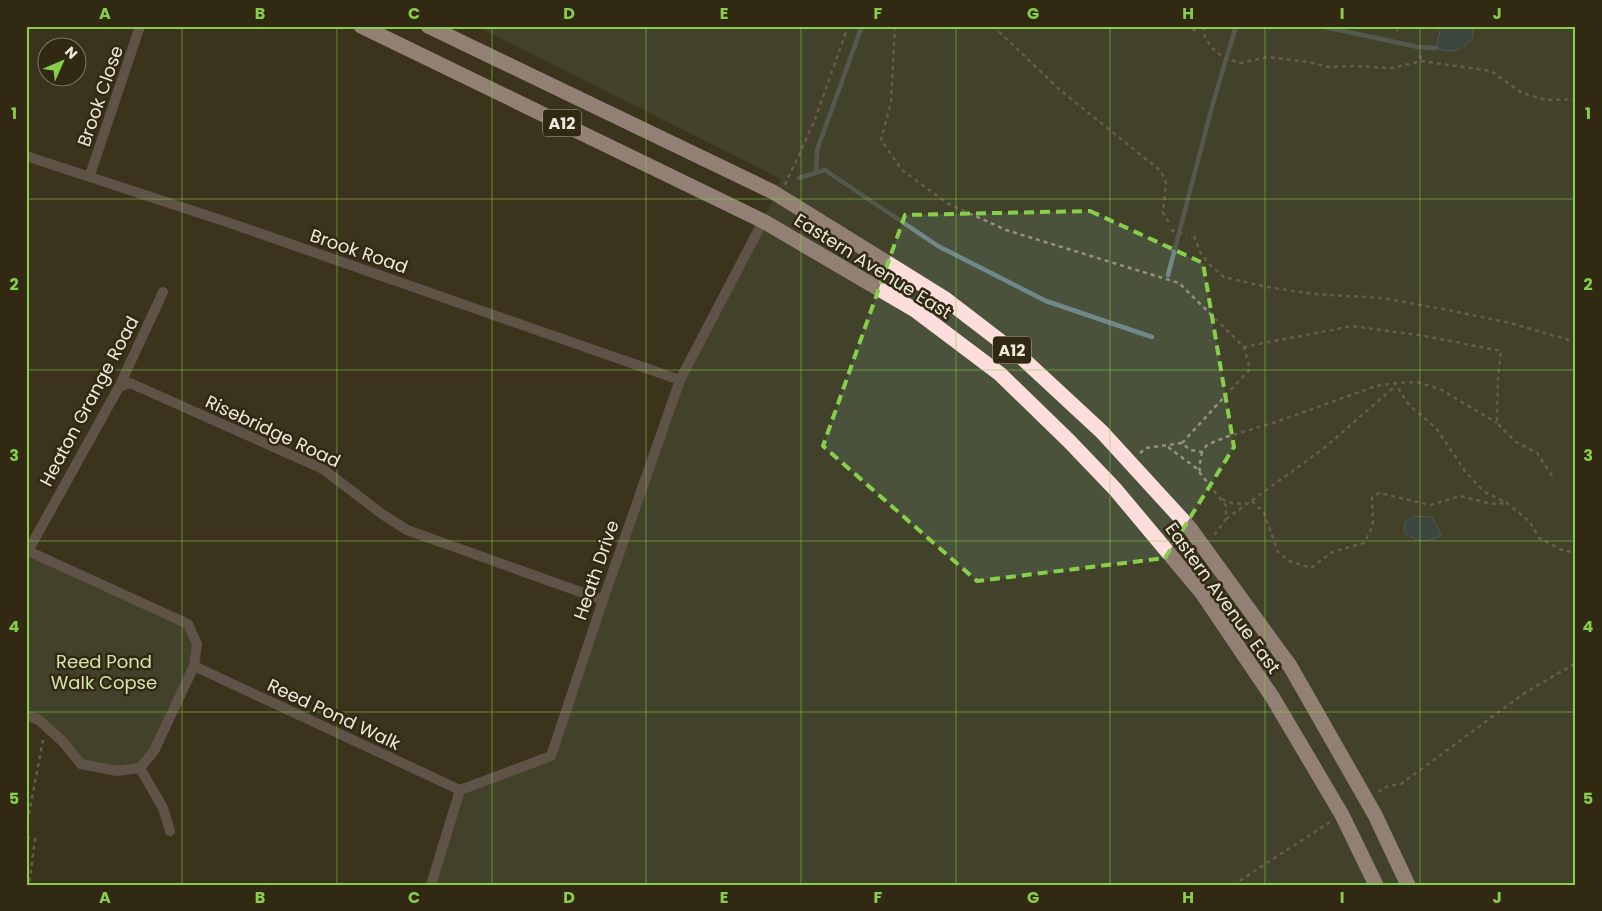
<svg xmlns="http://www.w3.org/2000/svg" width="1602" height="911" viewBox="0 0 1602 911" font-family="Poppins,sans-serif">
  <rect width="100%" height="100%" fill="#3d331d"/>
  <g fill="#4b523b">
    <path d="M 476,26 L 1576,26 L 1576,885 L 431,885 L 460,790 L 551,756 L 680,380 L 763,221 L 781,179 Z"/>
    <path d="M 26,550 L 188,624 L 197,644 L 194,666 L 140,768 L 81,764 L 26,715 Z"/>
  </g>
  <g fill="#3b5f68" stroke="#71888a">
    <path d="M 1441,26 L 1473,26 L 1473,37 C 1463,51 1453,54 1436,48 Z"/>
    <path d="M 1413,516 L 1432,517 L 1441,535 C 1426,544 1417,542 1404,532 L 1405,523 Z"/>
  </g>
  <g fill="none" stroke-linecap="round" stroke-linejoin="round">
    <g stroke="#71888a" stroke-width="4.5">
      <path d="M 1320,26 L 1418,47 L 1436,48"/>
      <path d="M 816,173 L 817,150 L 862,26"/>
      <path d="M 799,178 L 825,170 L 938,246 L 1046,301 L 1152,337"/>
      <path d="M 1168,275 L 1213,103 L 1236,26"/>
    </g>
    <g stroke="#98917f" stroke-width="2.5" stroke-dasharray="4 4" stroke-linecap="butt">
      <path d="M 895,26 L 891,102 L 881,140 L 902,170 L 947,203 L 1006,230 L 1179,283 L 1244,347 L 1352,326 L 1425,336 L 1501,351 L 1498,376 L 1497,423 L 1516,442 L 1537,453 L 1553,477"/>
      <path d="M 993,26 L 1060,90 L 1161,171 L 1166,183 L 1163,213 L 1170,224"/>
      <path d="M 1203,26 L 1205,37 L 1212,48 L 1224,58 L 1241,63 L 1268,57 L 1308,62 L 1329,67 L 1353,66 L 1392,68 L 1422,61 L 1491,71 L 1522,93 L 1546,100 L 1576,99"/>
      <path d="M 1389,26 L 1398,30"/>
      <path d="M 1193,31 L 1198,26"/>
      <path d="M 1420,55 L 1422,61"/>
      <path d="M 785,185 L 814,122 L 848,26"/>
      <path d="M 1171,230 L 1187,235"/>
      <path d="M 1194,236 L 1200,252 L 1210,265 L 1224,277 L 1262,286 L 1313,294 L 1383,298 L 1453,311 L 1510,323 L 1576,342"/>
      <path d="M 1182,443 L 1250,369 L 1244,347"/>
      <path d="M 1168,447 L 1196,468 L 1226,506 L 1226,519 L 1213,537"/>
      <path d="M 1202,452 L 1199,468 L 1202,475"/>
      <path d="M 1140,453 L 1146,448 L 1182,443 L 1190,450 L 1202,452 L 1207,445 L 1226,437 L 1276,422 L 1376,386 L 1395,383 L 1417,382 L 1440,389 L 1497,423"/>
      <path d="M 1222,499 L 1234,504 L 1246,503"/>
      <path d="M 1252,501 L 1264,513 L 1278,552 L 1289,561 L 1311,568 L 1332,552 L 1364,543 L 1373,525 L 1372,497 L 1379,493 L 1431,505 L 1460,496 L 1492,504 L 1506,503"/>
      <path d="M 1226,519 L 1323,449 L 1393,388 L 1395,383 L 1409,405 L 1436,428 L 1465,471 L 1483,491 L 1507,503 L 1530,522 L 1539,538 L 1564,551 L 1576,552"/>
      <path d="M 1378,792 L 1388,786 L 1401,784 L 1526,692 L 1576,663"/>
      <path d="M 26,830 L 43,740"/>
      <path d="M 26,837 L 35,839 L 29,885"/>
      <path d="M 1233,885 L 1330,822"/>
    </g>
    <g stroke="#8a7a7a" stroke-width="10">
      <path d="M 26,156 L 230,223 L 680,380"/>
      <path d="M 90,175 L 140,26"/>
      <path d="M 119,387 L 130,383 L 323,469 L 382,514 L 407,530 L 603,600"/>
      <path d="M 26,550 L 188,624 L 197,644 L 194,666 L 460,790"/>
      <path d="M 28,551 L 119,387 L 163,292"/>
      <path d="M 26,715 L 39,720 L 63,742 L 81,764 L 117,771 L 140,768 L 154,751 L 194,666"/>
      <path d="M 140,768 L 163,808 L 170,831"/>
      <path d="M 431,885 L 460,790 L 551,756 L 603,600 L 680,380 L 763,221"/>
    </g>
    <g stroke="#fddedd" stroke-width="15">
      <path d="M 361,26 L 763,221 L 915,310 L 1000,374 L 1069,441 L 1115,489 L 1202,593 L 1273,698 L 1342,815 L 1376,885"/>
      <path d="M 428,26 L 773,192 L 944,298 L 1021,357 L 1102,432 L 1189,527 L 1290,666 L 1375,815 L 1408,885"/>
    </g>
  </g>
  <path d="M0 0H1602V911H0ZM 1090,211 L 1203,263 L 1234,447 L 1165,558 L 977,581 L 823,446 L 905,215 Z" fill="#3d331d" fill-opacity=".55" fill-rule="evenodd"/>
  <path fill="none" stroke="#87cf4a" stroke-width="4" stroke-dasharray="10 6" stroke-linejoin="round" d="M 1090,211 L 1203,263 L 1234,447 L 1165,558 L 977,581 L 823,446 L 905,215 Z"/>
  <path fill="none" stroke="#87cf4a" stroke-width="1" stroke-opacity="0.55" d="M 182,26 L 182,885M 337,26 L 337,885M 492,26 L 492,885M 646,26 L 646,885M 801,26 L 801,885M 956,26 L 956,885M 1110,26 L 1110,885M 1265,26 L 1265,885M 1420,26 L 1420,885M 26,199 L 1576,199M 26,370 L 1576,370M 26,541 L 1576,541M 26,712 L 1576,712"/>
  <g text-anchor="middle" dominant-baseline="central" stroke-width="5" stroke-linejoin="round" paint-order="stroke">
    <g fill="#322913" stroke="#b6af9f" stroke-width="1">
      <rect x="543" y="109.5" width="38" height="27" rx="4"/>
      <rect x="993" y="336.5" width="38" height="27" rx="4"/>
    </g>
    <g font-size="16" font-weight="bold" fill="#eee8db">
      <text x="562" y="123">A12</text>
      <text x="1012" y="350">A12</text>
    </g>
    <g font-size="18" fill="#eee8db" stroke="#322913">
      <text transform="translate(100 96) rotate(-71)">Brook Close</text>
      <text transform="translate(359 251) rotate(19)">Brook Road</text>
      <text transform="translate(873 266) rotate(32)">Eastern Avenue East</text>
      <text transform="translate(89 401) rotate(-62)">Heaton Grange Road</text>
      <text transform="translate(273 431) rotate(25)">Risebridge Road</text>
      <text transform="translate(596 570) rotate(-71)">Heath Drive</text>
      <text transform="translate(1223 598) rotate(54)">Eastern Avenue East</text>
      <text transform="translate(334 714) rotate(25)">Reed Pond Walk</text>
    </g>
    <g font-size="18" fill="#d4e5af" stroke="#322913">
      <text x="104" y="661">Reed Pond<tspan x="104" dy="21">Walk Copse</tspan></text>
    </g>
  </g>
  <rect width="1602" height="911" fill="none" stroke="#322913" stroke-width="55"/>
  <g transform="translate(62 62) rotate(45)"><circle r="24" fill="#322913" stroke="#7d7563"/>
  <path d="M0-4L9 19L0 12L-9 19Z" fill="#87cf4a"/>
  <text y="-8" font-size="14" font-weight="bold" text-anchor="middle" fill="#eee8db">N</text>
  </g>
  <rect x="28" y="28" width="1546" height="856" fill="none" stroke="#87cf4a" stroke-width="2"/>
  <g font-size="16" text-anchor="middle" font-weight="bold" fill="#87cf4a">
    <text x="105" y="19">A</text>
    <text x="260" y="19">B</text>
    <text x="414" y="19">C</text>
    <text x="569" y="19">D</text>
    <text x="724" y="19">E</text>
    <text x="878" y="19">F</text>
    <text x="1033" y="19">G</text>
    <text x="1188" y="19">H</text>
    <text x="1342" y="19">I</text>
    <text x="1497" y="19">J</text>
    <text x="14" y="119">1</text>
    <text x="1588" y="119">1</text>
    <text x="14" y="290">2</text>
    <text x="1588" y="290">2</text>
    <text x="14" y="461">3</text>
    <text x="1588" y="461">3</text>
    <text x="14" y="632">4</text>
    <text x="1588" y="632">4</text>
    <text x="14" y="804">5</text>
    <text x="1588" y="804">5</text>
    <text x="105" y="903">A</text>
    <text x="260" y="903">B</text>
    <text x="414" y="903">C</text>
    <text x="569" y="903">D</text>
    <text x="724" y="903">E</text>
    <text x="878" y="903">F</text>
    <text x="1033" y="903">G</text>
    <text x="1188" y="903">H</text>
    <text x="1342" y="903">I</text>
    <text x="1497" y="903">J</text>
  </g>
</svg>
